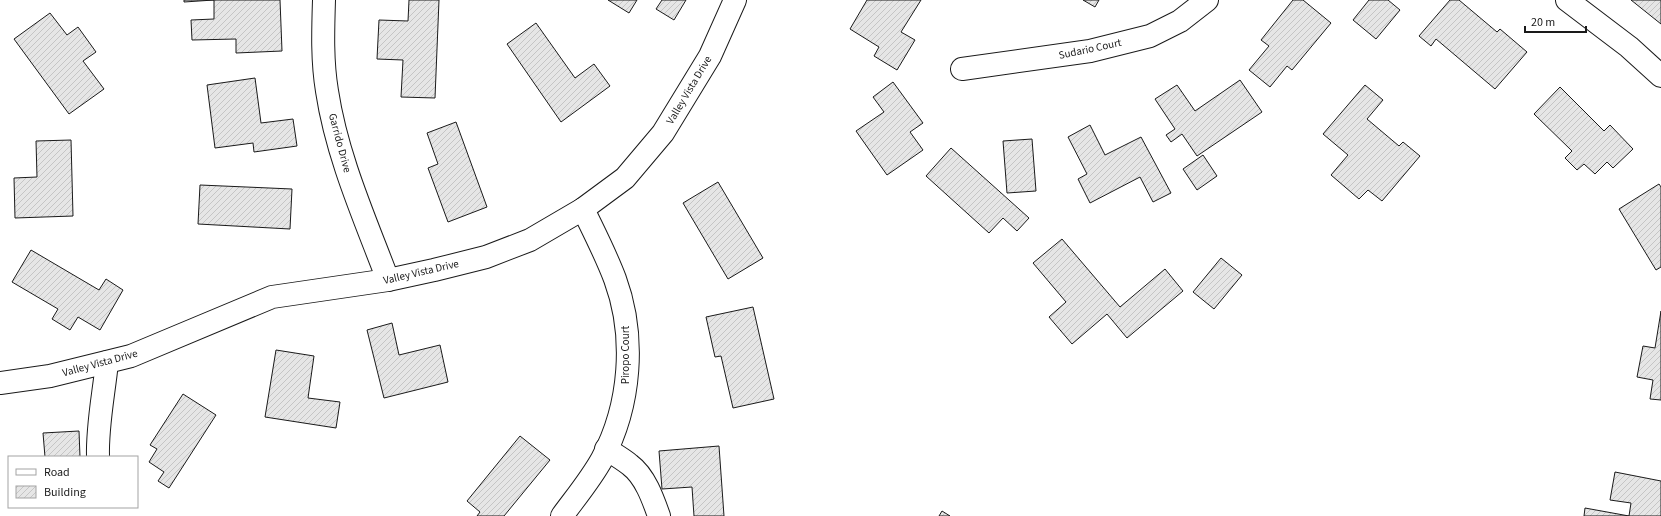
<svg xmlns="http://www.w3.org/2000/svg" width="1661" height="516" viewBox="0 0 1661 516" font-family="'Source Sans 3',sans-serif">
  <defs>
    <pattern id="building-hatch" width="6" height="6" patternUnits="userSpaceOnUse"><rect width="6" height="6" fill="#e6e6e6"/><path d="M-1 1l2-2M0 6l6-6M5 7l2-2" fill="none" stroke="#c5c5c5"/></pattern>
  </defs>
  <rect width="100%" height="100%" fill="#fff"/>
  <g fill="url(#building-hatch)" stroke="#1a1a1a">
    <path d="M 184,0 L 280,0 L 282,51 L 236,53 L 236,39 L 192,40 L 191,20 L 214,19 L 214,0 L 184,2 Z"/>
    <path d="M 409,0 L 439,0 L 435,98 L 401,97 L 403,60 L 377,59 L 379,20 L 408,21 Z"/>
    <path d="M 608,0 L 637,0 L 629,13 Z"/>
    <path d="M 662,0 L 686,0 L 674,20 L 656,9 Z"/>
    <path d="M 867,0 L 921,0 L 901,32 L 915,40 L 897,70 L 874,56 L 879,47 L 850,29 Z"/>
    <path d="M 1083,0 L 1099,0 L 1095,7 Z"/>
    <path d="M 1293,0 L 1303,0 L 1331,23 L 1292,70 L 1287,66 L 1270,87 L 1249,70 L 1269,46 L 1261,40 Z"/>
    <path d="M 1369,0 L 1388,0 L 1400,10 L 1376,39 L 1353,20 Z"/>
    <path d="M 1450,0 L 1459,0 L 1497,32 L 1500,29 L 1527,52 L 1495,89 L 1436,39 L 1431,46 L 1419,36 Z"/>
    <path d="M 1631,0 L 1661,0 L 1661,24 Z"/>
    <path d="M 50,13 L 67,35 L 78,27 L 96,52 L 83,61 L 104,89 L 69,114 L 14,39 Z"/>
    <path d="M 536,23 L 575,78 L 594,64 L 610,86 L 561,122 L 507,44 Z"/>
    <path d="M 255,78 L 261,123 L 293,119 L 297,146 L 254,152 L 253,143 L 215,148 L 207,85 Z"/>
    <path d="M 1240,80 L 1262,112 L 1197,156 L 1182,134 L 1171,142 L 1166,135 L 1175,129 L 1155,99 L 1177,85 L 1195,111 Z"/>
    <path d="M 893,82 L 923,123 L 910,132 L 923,150 L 887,175 L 856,131 L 884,112 L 873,97 Z"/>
    <path d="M 1365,85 L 1383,100 L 1367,119 L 1399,146 L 1403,142 L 1420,156 L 1382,201 L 1368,190 L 1359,199 L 1331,175 L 1348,155 L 1323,134 Z"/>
    <path d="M 1560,87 L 1604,131 L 1610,125 L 1633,149 L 1613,168 L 1607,162 L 1595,174 L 1584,164 L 1577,170 L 1565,158 L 1572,151 L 1534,114 Z"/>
    <path d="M 456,122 L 487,207 L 448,222 L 428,168 L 438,164 L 427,133 Z"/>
    <path d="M 1090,125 L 1105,155 L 1141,137 L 1171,193 L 1153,202 L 1140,177 L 1090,203 L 1078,179 L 1087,174 L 1068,137 Z"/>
    <path d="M 1032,139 L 1036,191 L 1007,193 L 1003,141 Z"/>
    <path d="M 71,140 L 73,216 L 15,218 L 14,178 L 37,177 L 36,141 Z"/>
    <path d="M 951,148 L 1029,218 L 1017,231 L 1003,218 L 989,233 L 926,176 Z"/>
    <path d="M 1203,155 L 1217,176 L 1197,190 L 1183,169 Z"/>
    <path d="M 718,182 L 763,258 L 728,279 L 683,203 Z"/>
    <path d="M 1659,184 L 1661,187 L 1661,267 L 1656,270 L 1619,209 Z"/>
    <path d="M 200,185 L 292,189 L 290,229 L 198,224 Z"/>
    <path d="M 1062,239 L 1120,307 L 1165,269 L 1183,291 L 1127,338 L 1107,314 L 1072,344 L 1049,317 L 1066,302 L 1033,263 Z"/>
    <path d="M 31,250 L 99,290 L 106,279 L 123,290 L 100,330 L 78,317 L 70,330 L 52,319 L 58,309 L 12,282 Z"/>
    <path d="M 1221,258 L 1242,275 L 1214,309 L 1193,292 Z"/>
    <path d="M 753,307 L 774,399 L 733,408 L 721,356 L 715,357 L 706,317 Z"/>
    <path d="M 1661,311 L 1661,400 L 1650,399 L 1653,380 L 1637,377 L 1643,346 L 1655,348 Z"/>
    <path d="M 392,323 L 399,355 L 440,345 L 448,382 L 384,398 L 367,330 Z"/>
    <path d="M 276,350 L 314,356 L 308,398 L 340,402 L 336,428 L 265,417 Z"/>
    <path d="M 183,394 L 216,415 L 169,488 L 158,481 L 164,472 L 149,462 L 157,449 L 150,445 Z"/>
    <path d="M 79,431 L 80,457 L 45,457 L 43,433 Z"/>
    <path d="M 520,436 L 550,460 L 504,516 L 477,516 L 480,512 L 467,501 Z"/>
    <path d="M 719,446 L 724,516 L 694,516 L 692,487 L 662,489 L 659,451 Z"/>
    <path d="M 1615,472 L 1661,481 L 1661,516 L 1584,516 L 1585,508 L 1629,516 L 1631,503 L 1610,500 Z"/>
    <path d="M 942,511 L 950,516 L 939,516 Z"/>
  </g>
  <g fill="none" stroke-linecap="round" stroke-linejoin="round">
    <defs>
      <g id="minor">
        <path d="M 324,0 C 323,31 322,61 327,91 C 337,157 365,219 388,280"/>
        <path d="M 1567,0 L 1629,47 L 1661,76"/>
        <path d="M 962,69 L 1090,51 L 1150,36 L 1180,21 L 1207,0"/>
        <path d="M 0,383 L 50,376 L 131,356 L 272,297 L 388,280 L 434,270 L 486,257 L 530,240 L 583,209 L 625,178 L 663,133 L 710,56 L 735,0"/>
        <path d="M 606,449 C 614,454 623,459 630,465 C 645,476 653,499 659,516"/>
        <path d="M 98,457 C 97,425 104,393 107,362"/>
        <path d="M 562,516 C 576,497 591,479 602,459 C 631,405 636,336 615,279 C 606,255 594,232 583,209"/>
      </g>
    </defs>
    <use href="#minor" stroke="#1a1a1a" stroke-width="24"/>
    <use href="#minor" stroke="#fff" stroke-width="22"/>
  </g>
  <g text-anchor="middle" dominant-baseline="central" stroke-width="3" stroke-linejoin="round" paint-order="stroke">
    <g font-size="11" fill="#1a1a1a" stroke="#fff">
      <text transform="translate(1090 49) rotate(-12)">Sudario Court</text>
      <text transform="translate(689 90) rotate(-59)">Valley Vista Drive</text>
      <text transform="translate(340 143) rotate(75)">Garrido Drive</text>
      <text transform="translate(421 272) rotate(-13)">Valley Vista Drive</text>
      <text transform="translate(625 355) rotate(-90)">Piropo Court</text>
      <text transform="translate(100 363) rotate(-15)">Valley Vista Drive</text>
    </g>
  </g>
  <rect x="8" y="456" width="130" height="52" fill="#ffffff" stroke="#a3a3a3"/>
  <rect x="16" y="469" width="20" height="6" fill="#ffffff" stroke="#a3a3a3"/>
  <text x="44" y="476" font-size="12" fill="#1a1a1a">Road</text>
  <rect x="16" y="486" width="20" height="12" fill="url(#building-hatch)" stroke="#a3a3a3"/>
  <text x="44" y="496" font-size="12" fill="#1a1a1a">Building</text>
  <path d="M1525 26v6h61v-6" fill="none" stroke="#1a1a1a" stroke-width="2"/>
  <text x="1531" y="26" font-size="12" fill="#1a1a1a" stroke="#ffffff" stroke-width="3" paint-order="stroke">20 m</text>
</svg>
